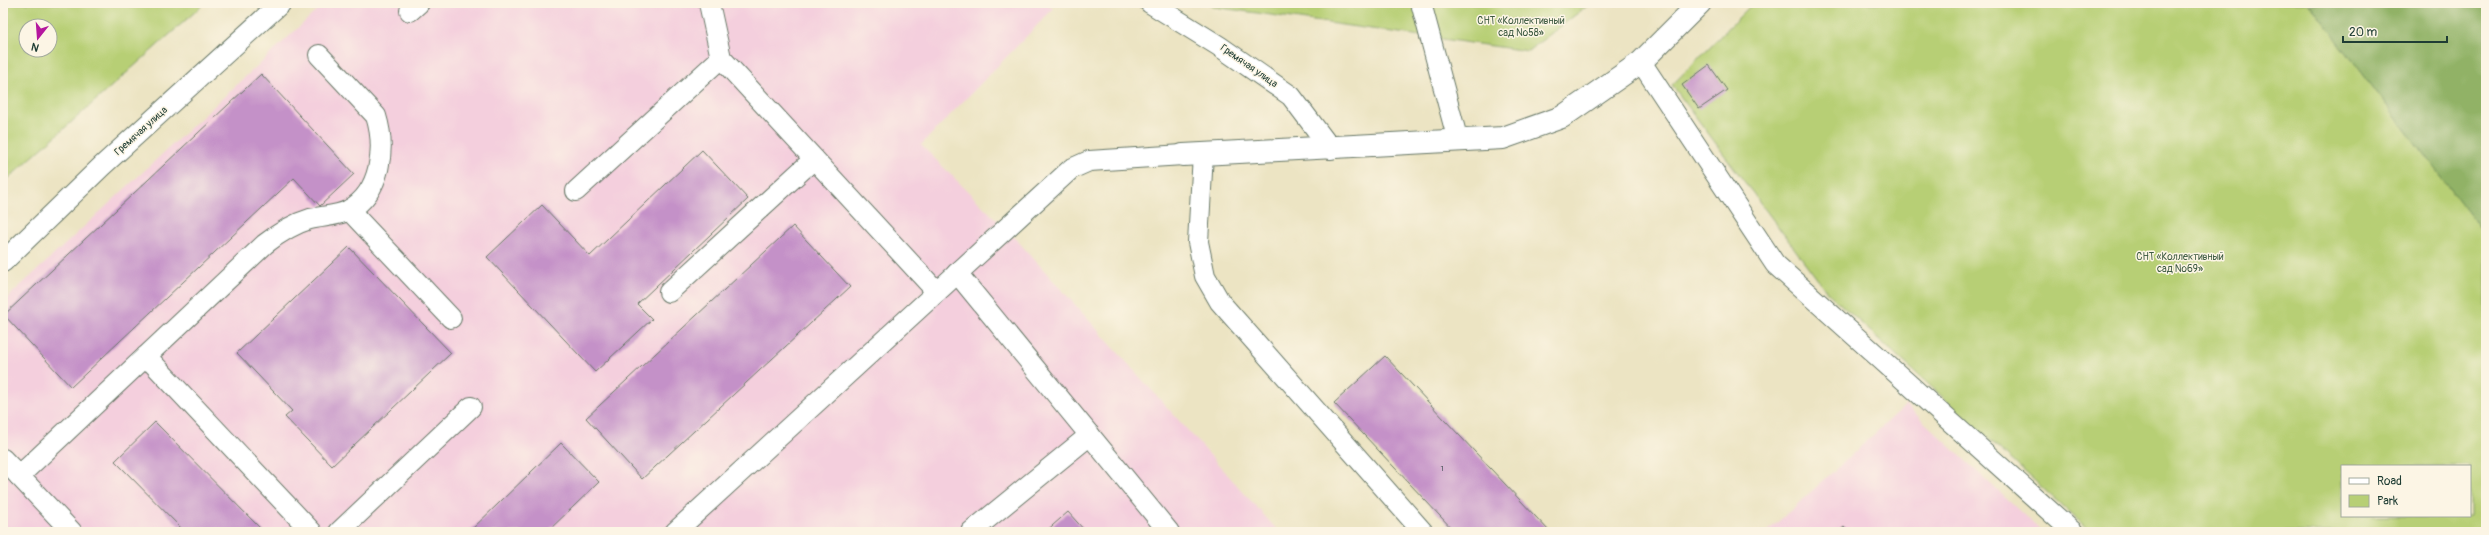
<svg xmlns="http://www.w3.org/2000/svg" width="2489" height="535" viewBox="0 0 2489 535" font-family="Pangolin,sans-serif">
  <rect width="100%" height="100%" fill="#fcf5e5"/>
  <filter id="ink" filterUnits="userSpaceOnUse"><feTurbulence type="fractalNoise" baseFrequency=".025" numOctaves="2"/><feDisplacementMap in="SourceGraphic" scale="8" xChannelSelector="R" yChannelSelector="G"/><feConvolveMatrix kernelMatrix="1 2 1 2 8 2 1 2 1" color-interpolation-filters="sRGB"/></filter>
  <filter id="wash" filterUnits="userSpaceOnUse"><feTurbulence type="fractalNoise" baseFrequency=".012" numOctaves="4" result="noise"/><feDisplacementMap in="SourceGraphic" scale="16" xChannelSelector="R" yChannelSelector="G"/><feGaussianBlur stdDeviation="0.9" result="paint"/><feColorMatrix in="noise" values="0 0 0 0 0 0 0 0 0 0 0 0 0 0 0 0 0 1.4 0 .05"/><feComposite in="paint" operator="in"/></filter>
  <g filter="url(#wash)">
    <rect width="100%" height="100%" fill="#ece4c3"/>
    <g fill="#f4cfdd">
      <path d="M 325,3 L 1046,3 L 1053,9 L 921,145 L 1016,239 L 1279,532 L 3,532 L 3,302 Z"/>
      <path d="M 1906,405 L 2042,532 L 1767,532 Z"/>
    </g>
    <g fill="#b7cf75" stroke="#6b8654" fill-rule="evenodd">
      <path d="M 3,3 L 205,3 L 3,183 ZM 26,26 L 50,26 L 50,50 L 26,50 Z"/>
      <path d="M 1208,3 L 1591,3 L 1528,51 L 1214,7 Z"/>
      <path d="M 1753,3 L 2309,3 L 2486,236 L 2486,532 L 2091,532 L 1827,292 L 1672,85 ZM 2342,466 L 2470,466 L 2470,516 L 2342,516 Z"/>
    </g>
    <path fill="#91b266" stroke="#58784d" d="M 2309,3 L 2486,3 L 2486,236 Z"/>
    <g id="blocks">
      <g fill="#c491c8">
        <path d="M 1709,65 L 1727,90 L 1699,109 L 1682,85 Z"/>
        <path d="M 261,74 L 354,174 L 320,206 L 294,178 L 71,387 L 4,315 Z"/>
        <path d="M 702,150 L 748,199 L 637,304 L 652,319 L 595,372 L 487,257 L 542,205 L 590,256 Z"/>
        <path d="M 793,226 L 850,287 L 642,479 L 586,418 Z"/>
        <path d="M 349,247 L 451,353 L 332,466 L 285,417 L 292,411 L 237,353 Z"/>
        <path d="M 1385,356 L 1550,532 L 1455,532 L 1334,403 Z"/>
        <path d="M 155,422 L 264,532 L 185,532 L 115,461 Z"/>
        <path d="M 561,443 L 599,482 L 547,532 L 469,532 Z"/>
        <path d="M 1068,512 L 1086,532 L 1045,532 Z"/>
        <path d="M 1844,527 L 1849,532 L 1838,532 Z"/>
      </g>
    </g>
  </g>
  <g filter="url(#ink)">
    <use href="#blocks" fill-opacity="0" stroke="#677766" stroke-width="1"/>
    <g fill="none" stroke-linecap="round" stroke-linejoin="round">
      <defs>
        <g id="lane">
          <path d="M 709,3 L 721,58 L 937,292"/>
          <path d="M 1150,3 L 1219,46 L 1291,96 L 1331,149"/>
          <path d="M 1421,3 L 1458,141"/>
          <path d="M 410,11 L 419,3"/>
          <path d="M 1641,62 L 1775,264 L 2073,532"/>
          <path d="M 1203,154 L 1198,242 L 1205,276 L 1220,302 L 1423,532"/>
          <path d="M 576,191 L 721,58"/>
          <path d="M 349,210 L 451,318"/>
          <path d="M 3,262 L 102,166 L 281,3"/>
          <path d="M 957,273 L 1169,532"/>
          <path d="M 669,292 L 814,159"/>
          <path d="M 146,356 L 312,532"/>
          <path d="M 3,459 L 72,532"/>
          <path d="M 19,476 L 265,244 C 279,233 293,224 310,219 C 322,216 339,216 349,210 C 381,192 386,148 376,116 L 319,55"/>
          <path d="M 339,532 L 471,407"/>
          <path d="M 675,532 L 1071,169 L 1089,161 L 1183,155"/>
          <path d="M 971,532 L 1090,435"/>
        </g>
        <path id="street" d="M 1183,155 L 1503,138 L 1562,117 L 1641,62 L 1700,3"/>
      </defs>
      <use href="#lane" stroke="#677766" stroke-width="22"/>
      <use href="#street" stroke="#677766" stroke-width="24"/>
      <use href="#lane" stroke="#fff" stroke-width="20"/>
      <use href="#street" stroke="#fff" stroke-width="22"/>
    </g>
  </g>
  <g text-anchor="middle" dominant-baseline="central" stroke-width="3" stroke-linejoin="round" paint-order="stroke">
    <g font-size="8" fill="#485259">
      <text x="1442" y="468">1</text>
    </g>
    <g font-size="10" fill="#3d5a41" stroke="#fcf5e5">
      <text x="1521" y="21">СНТ «Коллективный<tspan x="1521" dy="12">сад №58»</tspan></text>
      <text x="2180" y="257">СНТ «Коллективный<tspan x="2180" dy="12">сад №69»</tspan></text>
    </g>
    <g font-size="10" fill="#1f3d34" stroke="#fcf5e5">
      <text transform="translate(1249 66) rotate(35)">Гремячая улица</text>
      <text transform="translate(141 131) rotate(-42)">Гремячая улица</text>
    </g>
  </g>
  <rect width="2489" height="535" fill="none" stroke="#fcf5e5" stroke-width="16"/>
  <rect x="2341" y="465" width="130" height="52" fill="#fcf5e5" stroke="#a4ab9e"/>
  <rect x="2349" y="478" width="20" height="6" fill="#ffffff" stroke="#a4ab9e"/>
  <text x="2377" y="485" font-size="12" fill="#1f3d34">Road</text>
  <rect x="2349" y="495" width="20" height="12" fill="#b7cf75" stroke="#a4ab9e"/>
  <text x="2377" y="505" font-size="12" fill="#1f3d34">Park</text>
  <g transform="translate(38 38) rotate(197)"><circle r="19" fill="#fcf5e5" stroke="#a4ab9e"/>
  <path d="M0-3L7 15L0 10L-7 15Z" fill="#b5179e"/>
  <text y="-6" font-size="11" font-weight="bold" text-anchor="middle" fill="#1f3d34">N</text>
  </g>
  <path d="M2343 36v6h104v-6" fill="none" stroke="#1f3d34" stroke-width="2"/>
  <text x="2349" y="36" font-size="12" fill="#1f3d34" stroke="#fcf5e5" stroke-width="3" paint-order="stroke">20 m</text>
</svg>
